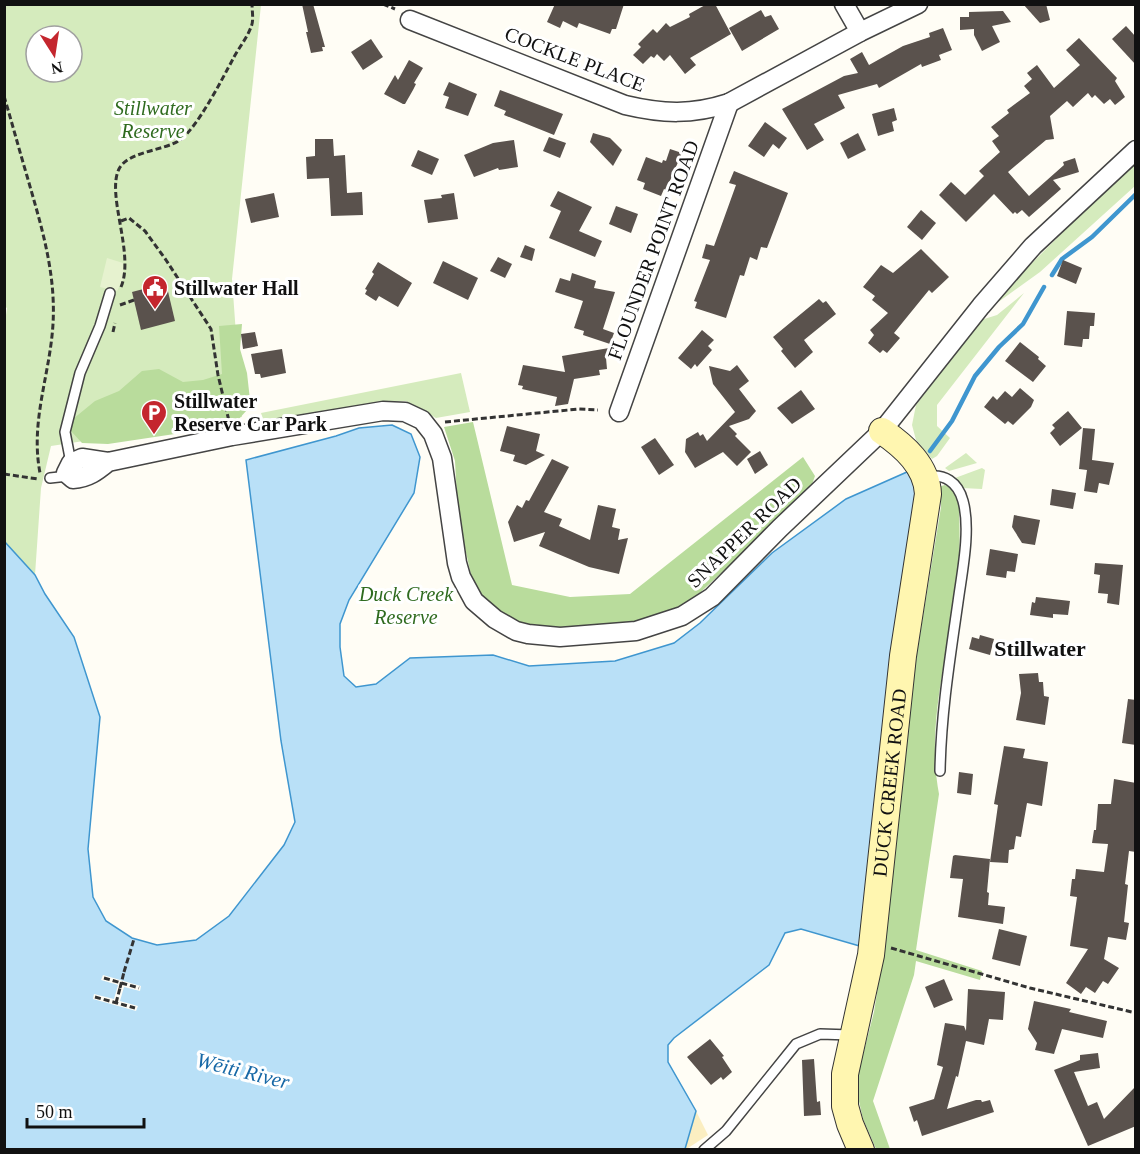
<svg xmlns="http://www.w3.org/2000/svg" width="1140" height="1154" viewBox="0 0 1140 1154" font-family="Georgia,serif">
  <rect width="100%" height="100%" fill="#fffdf5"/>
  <g fill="#d5ebbd" fill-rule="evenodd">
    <path d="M 4,5 L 261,5 L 232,279 L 242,417 L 51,446 L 41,488 L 35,575 L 45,594 L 74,637 L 100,717 L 4,853 L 4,329 L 7,308 L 4,306 ZM 36,36 L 72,36 L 72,72 L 36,72 Z"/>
    <path d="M 1135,164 L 1135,186 L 1040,272 L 997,303 L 1020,275 L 1068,227 L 1072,220 Z"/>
    <path d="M 1024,293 L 937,405 L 937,426 L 950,438 L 937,456 L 932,459 L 916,440 L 912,425 L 916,405 L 981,320 L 997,315 Z"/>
    <path d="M 461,373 L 470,412 L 436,418 L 406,401 L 365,404 L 264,422 L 261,413 Z"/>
    <path d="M 966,453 L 977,463 L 949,471 L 945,468 Z"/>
    <path d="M 982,468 L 985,470 L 982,489 L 962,488 L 955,478 Z"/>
  </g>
  <g fill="#b9dc9c">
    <path d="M 242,324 L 240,349 L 247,373 L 250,400 L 247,410 L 237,421 L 208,429 L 108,444 L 82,443 L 71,431 L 73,419 L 95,401 L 119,391 L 142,371 L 159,369 L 183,382 L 203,380 L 222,374 L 219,326 Z"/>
    <path d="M 473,422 L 512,585 L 570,597 L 630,594 L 803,457 L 815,476 L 810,490 L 689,603 L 642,621 L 568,632 L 524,628 L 490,604 L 473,584 L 458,516 L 455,461 L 444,427 Z"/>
    <path d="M 945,485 L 952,489 L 959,497 C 959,523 961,549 958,575 C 951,648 925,720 939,794 L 916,950 L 982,971 L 980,980 L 916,961 L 914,975 L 873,1101 L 890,1149 L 876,1149 L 863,1119 L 858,1097 L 857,1078 L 874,1012 L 882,961 L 911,690 L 941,507 L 941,486 Z"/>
  </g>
  <path fill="#fbeec1" d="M 696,1111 L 708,1135 L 685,1150 Z"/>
  <path fill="#e6f2cf" d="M 107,258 L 123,263 L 124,278 L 117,291 L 100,287 Z"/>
  <path fill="#b9e0f7" stroke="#3f96cf" stroke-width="1.5" d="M 392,425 L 411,434 L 420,457 L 414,493 L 349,600 L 340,624 L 340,647 L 344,676 L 356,687 L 376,684 L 410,658 L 493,655 L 529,666 L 615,661 L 674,643 L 700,623 L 772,553 L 846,499 L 907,472 L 913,478 L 920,493 L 863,947 L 801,929 L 785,933 L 769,965 L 674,1038 L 668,1045 L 668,1062 L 696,1111 L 685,1149 L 5,1149 L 4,541 L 35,575 L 45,594 L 74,637 L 100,717 L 88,849 L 93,897 L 106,921 L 132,938 L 157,945 L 196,940 L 229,916 L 284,845 L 295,822 L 281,741 L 246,460 L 336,436 L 359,428 Z"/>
  <path fill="#fffdf5" d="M 103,975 L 141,986 L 140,991 L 124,987 L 120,1001 L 138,1006 L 136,1011 L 93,999 L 94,994 L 114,999 L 118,985 L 101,980 Z"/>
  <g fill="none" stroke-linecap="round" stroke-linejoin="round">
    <g stroke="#3f96cf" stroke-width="4.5">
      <path d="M 1052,275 L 1062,259 L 1092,237 L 1136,194"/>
      <path d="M 930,451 L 952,421 L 975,376 L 999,347 L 1023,324 L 1044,287"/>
    </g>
  </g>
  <g fill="#5a524d">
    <path d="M 302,4 L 313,4 L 325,47 L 322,47 L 323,51 L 311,53 L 306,32 L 308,32 Z"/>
    <path d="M 555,4 L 624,4 L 616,29 L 612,29 L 610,34 L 579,23 L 577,28 L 563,21 L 560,28 L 547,22 Z"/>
    <path d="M 707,4 L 715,4 L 731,34 L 690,58 L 696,65 L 685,74 L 670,55 L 664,61 L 657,54 L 654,58 L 651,56 L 643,64 L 633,55 L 641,47 L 638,44 L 653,29 L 657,33 L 666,23 L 670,27 L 690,17 L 689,14 Z"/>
    <path d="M 1023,4 L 1046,4 L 1050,20 L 1040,23 Z"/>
    <path d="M 761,10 L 765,17 L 771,15 L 779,29 L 742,51 L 729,28 Z"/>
    <path d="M 1003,11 L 1011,22 L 992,26 L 1000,42 L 982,51 L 974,35 L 974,29 L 960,30 L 960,17 L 969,17 L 969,12 Z"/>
    <path d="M 1126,26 L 1136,37 L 1136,65 L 1112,39 Z"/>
    <path d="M 943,28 L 952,50 L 939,55 L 941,60 L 922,67 L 921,64 L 879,88 L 877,84 L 838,95 L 845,108 L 814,124 L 824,140 L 807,150 L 782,109 L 844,76 L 858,73 L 850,59 L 862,52 L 869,65 L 903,46 L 930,37 L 929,33 Z"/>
    <path d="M 1079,38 L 1117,78 L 1115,81 L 1125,97 L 1115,105 L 1110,99 L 1104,104 L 1095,95 L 1092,98 L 1088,93 L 1073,107 L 1067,101 L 1050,116 L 1054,139 L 1046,140 L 1008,172 L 1029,196 L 1064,165 L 1063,162 L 1075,158 L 1079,172 L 1053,180 L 1061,189 L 1029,217 L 1022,210 L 1017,214 L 1015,212 L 1013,214 L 994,194 L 966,222 L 939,195 L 951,182 L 965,195 L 984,176 L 979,171 L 1000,152 L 992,141 L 999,136 L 991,127 L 1009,113 L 1007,110 L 1030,93 L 1024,86 L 1032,79 L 1027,73 L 1037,65 L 1054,88 L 1080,65 L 1066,50 Z"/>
    <path d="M 371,39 L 383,57 L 363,70 L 351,52 Z"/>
    <path d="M 409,60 L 423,68 L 414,83 L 416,84 L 413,90 L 405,104 L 403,104 L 384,94 L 395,75 L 398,80 Z"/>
    <path d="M 449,82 L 477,94 L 468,116 L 445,108 L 449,97 L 443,95 Z"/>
    <path d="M 500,90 L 563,114 L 554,135 L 504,115 L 506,111 L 494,106 Z"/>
    <path d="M 894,108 L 897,120 L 892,122 L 894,131 L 878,136 L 872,114 Z"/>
    <path d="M 765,122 L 787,138 L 779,149 L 773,144 L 764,157 L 748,146 Z"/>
    <path d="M 593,133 L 610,138 L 622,150 L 613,166 L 590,142 Z"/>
    <path d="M 858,133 L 866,150 L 848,159 L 840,143 Z"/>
    <path d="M 549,137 L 566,143 L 560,158 L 543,151 Z"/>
    <path d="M 315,139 L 333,139 L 334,156 L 345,155 L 347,193 L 362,192 L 363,215 L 331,216 L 329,178 L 307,179 L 306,157 L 315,156 Z"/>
    <path d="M 514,140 L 518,167 L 499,170 L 498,168 L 474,177 L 464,155 L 493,143 Z"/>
    <path d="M 670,149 L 682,153 L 666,190 L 664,189 L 661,196 L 643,189 L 645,183 L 637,180 L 646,157 L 662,163 L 663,160 L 666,161 Z"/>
    <path d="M 418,150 L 439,159 L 432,175 L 411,166 Z"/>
    <path d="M 734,171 L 788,193 L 767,248 L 761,247 L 757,260 L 750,257 L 744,276 L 740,275 L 726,318 L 695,308 L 697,302 L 694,301 L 710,260 L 702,258 L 706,244 L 714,246 L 736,185 L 729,183 Z"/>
    <path d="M 558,191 L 592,207 L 579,231 L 602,241 L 595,257 L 549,238 L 561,211 L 550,206 Z"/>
    <path d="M 274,193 L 279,217 L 251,223 L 245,199 Z"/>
    <path d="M 454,193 L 458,219 L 428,223 L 424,200 L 442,198 L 441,195 Z"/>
    <path d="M 616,206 L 638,214 L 631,233 L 609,224 Z"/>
    <path d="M 921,210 L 936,223 L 922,240 L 907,227 Z"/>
    <path d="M 525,245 L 535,249 L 532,261 L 520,257 Z"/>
    <path d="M 921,249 L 949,277 L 932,293 L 929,290 L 894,333 L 900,338 L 887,353 L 883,350 L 880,353 L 868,343 L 874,335 L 870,330 L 888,313 L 872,300 L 875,296 L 863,287 L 881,265 L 893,273 Z"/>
    <path d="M 498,257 L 512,264 L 505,278 L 490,271 Z"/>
    <path d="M 1063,260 L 1082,268 L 1076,284 L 1057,276 Z"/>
    <path d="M 443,261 L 478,278 L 468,300 L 433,283 Z"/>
    <path d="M 378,262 L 412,283 L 398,307 L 379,296 L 376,301 L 365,294 L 367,290 L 365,289 L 374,274 L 372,272 Z"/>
    <path d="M 572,273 L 596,281 L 594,288 L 615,292 L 603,329 L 614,333 L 610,344 L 583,335 L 584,331 L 574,328 L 583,301 L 555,292 L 560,278 L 570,281 Z"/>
    <path d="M 166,283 L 175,321 L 141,330 L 132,292 Z"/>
    <path d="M 819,299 L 823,303 L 826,301 L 836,314 L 804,340 L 813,352 L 795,368 L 781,351 L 783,349 L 773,337 Z"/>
    <path d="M 1067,311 L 1095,313 L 1094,326 L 1090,326 L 1089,339 L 1083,339 L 1082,347 L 1064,345 Z"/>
    <path d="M 702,330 L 714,340 L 708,346 L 712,350 L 697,367 L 695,364 L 691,369 L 678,358 Z"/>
    <path d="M 255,332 L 258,346 L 243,349 L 241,334 Z"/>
    <path d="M 1020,342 L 1039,357 L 1038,359 L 1046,366 L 1033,382 L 1005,361 Z"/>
    <path d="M 609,348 L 606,358 L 607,369 L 599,370 L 600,375 L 574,379 L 568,404 L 555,406 L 557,397 L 522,389 L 523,386 L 518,385 L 523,365 L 565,372 L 562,356 Z"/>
    <path d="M 282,349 L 286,373 L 261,378 L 260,374 L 255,374 L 251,354 Z"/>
    <path d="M 737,365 L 749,381 L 739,389 L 756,411 L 749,419 L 729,426 L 737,434 L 735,436 L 751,452 L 737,466 L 723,452 L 695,468 L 685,452 L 686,439 L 698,432 L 700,436 L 703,434 L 707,441 L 735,412 L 713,384 L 709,366 L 730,371 Z"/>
    <path d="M 1020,388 L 1034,400 L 1031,407 L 1013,425 L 1008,421 L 1005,424 L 984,407 L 993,396 L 997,400 L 1005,391 L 1012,397 Z"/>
    <path d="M 801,390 L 815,409 L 792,424 L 777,408 Z"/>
    <path d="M 1068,411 L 1082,428 L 1060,446 L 1050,433 L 1055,428 L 1052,425 Z"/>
    <path d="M 507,426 L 540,434 L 536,451 L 545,455 L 526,465 L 513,461 L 515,455 L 500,451 Z"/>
    <path d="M 1083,428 L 1095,429 L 1092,460 L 1114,463 L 1109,485 L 1099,483 L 1097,493 L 1084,491 L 1087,470 L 1079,469 Z"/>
    <path d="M 655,438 L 674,465 L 659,475 L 641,447 Z"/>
    <path d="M 760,451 L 768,465 L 755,474 L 747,459 Z"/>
    <path d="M 552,459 L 569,467 L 544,512 L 562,519 L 559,526 L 590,540 L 598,505 L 616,509 L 612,527 L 620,529 L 618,540 L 628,538 L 619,574 L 589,567 L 539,546 L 545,532 L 514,542 L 508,522 L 517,505 L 522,508 L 526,500 L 529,501 Z"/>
    <path d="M 1052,489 L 1076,493 L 1073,509 L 1050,505 Z"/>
    <path d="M 1014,515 L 1040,520 L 1035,545 L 1022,543 L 1012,527 Z"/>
    <path d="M 990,549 L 1018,554 L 1015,572 L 1007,571 L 1006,578 L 986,575 Z"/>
    <path d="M 1095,563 L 1123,565 L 1119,605 L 1107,603 L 1108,594 L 1098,593 L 1100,575 L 1094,574 Z"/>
    <path d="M 1036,597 L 1070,601 L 1068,615 L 1053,614 L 1053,618 L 1030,615 L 1032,602 L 1035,603 Z"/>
    <path d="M 980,635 L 994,639 L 990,655 L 969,649 L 972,637 L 979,639 Z"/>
    <path d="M 1038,673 L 1039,682 L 1043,682 L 1044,696 L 1049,697 L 1045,725 L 1016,720 L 1021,693 L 1019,674 Z"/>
    <path d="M 1128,699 L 1136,700 L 1136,745 L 1122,743 Z"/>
    <path d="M 1004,746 L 1025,749 L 1023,758 L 1048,762 L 1042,806 L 1027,803 L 1021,837 L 1016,836 L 1014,849 L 1009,850 L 1008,863 L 990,862 L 998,805 L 994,804 Z"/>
    <path d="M 959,772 L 973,774 L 971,795 L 957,793 Z"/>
    <path d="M 1114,779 L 1136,783 L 1136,852 L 1129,851 L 1125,884 L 1128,885 L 1124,922 L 1129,923 L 1126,940 L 1108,937 L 1104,959 L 1119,968 L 1108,984 L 1103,981 L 1095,993 L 1086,987 L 1081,994 L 1066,983 L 1088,949 L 1070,946 L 1077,897 L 1070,896 L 1072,879 L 1075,879 L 1076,869 L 1104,872 L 1108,844 L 1092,843 L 1094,830 L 1096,830 L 1098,804 L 1111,804 Z"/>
    <path d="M 955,855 L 990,859 L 987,892 L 989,893 L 988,905 L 1005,907 L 1003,924 L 958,917 L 963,879 L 950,878 L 953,856 Z"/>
    <path d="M 999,929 L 1027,936 L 1020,966 L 992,959 Z"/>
    <path d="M 944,979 L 953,1000 L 934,1008 L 925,987 Z"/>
    <path d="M 968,989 L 1005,992 L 1003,1020 L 989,1019 L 984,1045 L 966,1041 L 958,1077 L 956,1076 L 947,1109 L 976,1100 L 981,1100 L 982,1102 L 990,1100 L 994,1112 L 922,1136 L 917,1120 L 914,1122 L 909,1107 L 934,1099 L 943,1067 L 937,1065 L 945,1023 L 964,1026 L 966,1031 Z"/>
    <path d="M 1034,1001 L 1071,1009 L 1069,1012 L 1107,1021 L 1103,1038 L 1062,1029 L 1054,1054 L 1035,1050 L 1037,1043 L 1028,1029 Z"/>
    <path d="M 710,1039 L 724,1056 L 722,1057 L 732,1072 L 723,1080 L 721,1077 L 711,1085 L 687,1057 Z"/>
    <path d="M 1098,1053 L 1100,1068 L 1074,1072 L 1088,1106 L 1097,1102 L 1104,1119 L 1136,1086 L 1136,1126 L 1088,1146 L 1054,1070 L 1080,1060 L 1080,1055 Z"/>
    <path d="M 814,1059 L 817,1102 L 820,1101 L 821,1115 L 804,1116 L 802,1060 Z"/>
  </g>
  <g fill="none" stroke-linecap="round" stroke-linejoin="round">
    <defs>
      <g id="lane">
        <path d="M 71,463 L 65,432 L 80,373 L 100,326 L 110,293"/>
        <path d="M 926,477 C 944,473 958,482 963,501 C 971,530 962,572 958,602 C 950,658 941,714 940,771"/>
        <path d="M 50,478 L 68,476"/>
        <path d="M 704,1150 L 726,1131 L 796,1044 L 820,1034 L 851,1035"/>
      </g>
      <g id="street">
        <path d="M 844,4 L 860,32"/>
        <path d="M 410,20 L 625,105 C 663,114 692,115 729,103 L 860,32 L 918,4"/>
        <path d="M 619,412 L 729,103"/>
        <path d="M 108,462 C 97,471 88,478 73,479 L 66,473 L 71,463 L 82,458 L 108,462 L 232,436 L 383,411 L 405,412 L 422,420 L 433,434 L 442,458 L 457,563 L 461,577 L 474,601 L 495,619 L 516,631 L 528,634 L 560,637 L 636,631 L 682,616 L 712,597 L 780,528 L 882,431 L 981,306 L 1033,246 L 1136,150"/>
      </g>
      <g id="secondary">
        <path id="s1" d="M 861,1150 L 850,1124 L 845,1106 L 845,1074 L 871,955 L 903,656 L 928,494 C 927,466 904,446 882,431"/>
      </g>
    </defs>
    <use href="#lane" stroke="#444" stroke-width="12"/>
    <use href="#street" stroke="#444" stroke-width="21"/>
    <use href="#secondary" stroke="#333" stroke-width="28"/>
    <g stroke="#333" stroke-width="3" stroke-dasharray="6 3" stroke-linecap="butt">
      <path d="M 383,4 L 395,9"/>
      <path d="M 4,96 C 12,123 19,149 27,176 C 41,225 56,272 53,324 C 50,375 30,421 40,473"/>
      <path d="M 121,221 L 129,218 L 145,231 L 166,260 L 211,329 L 218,375 L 229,421"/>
      <path d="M 121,287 C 135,254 106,195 119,169 C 128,151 164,151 180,140 C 198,127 222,79 233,59 C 238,49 247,38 251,27 C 254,21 252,11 252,4"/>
      <path d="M 120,305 L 134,300"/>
      <path d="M 113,332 L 115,323"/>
      <path d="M 445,422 L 579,409 L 598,410"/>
      <path d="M 4,474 L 38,479"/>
      <path d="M 891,948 L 1030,988 L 1136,1013"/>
      <path d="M 124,972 L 134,939"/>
      <path d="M 104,978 L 139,988"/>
      <path d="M 95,997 L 135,1008"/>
      <path d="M 116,1003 L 120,988"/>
    </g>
    <use href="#lane" stroke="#fff" stroke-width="9"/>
    <use href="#street" stroke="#fff" stroke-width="18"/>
    <use href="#secondary" stroke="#fff6b0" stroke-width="26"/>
    <path stroke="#333" stroke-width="3" stroke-dasharray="6 3" stroke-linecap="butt" d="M 120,988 L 124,972"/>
  </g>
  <defs>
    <symbol id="civic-pin" viewBox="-11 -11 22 30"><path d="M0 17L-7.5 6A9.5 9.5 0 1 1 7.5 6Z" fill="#c4262e" stroke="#fff"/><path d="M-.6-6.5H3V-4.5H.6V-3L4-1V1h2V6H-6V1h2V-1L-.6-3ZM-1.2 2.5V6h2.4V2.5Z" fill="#fff"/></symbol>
    <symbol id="parking-pin" viewBox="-11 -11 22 30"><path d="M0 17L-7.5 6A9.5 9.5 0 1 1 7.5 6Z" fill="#c4262e" stroke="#fff"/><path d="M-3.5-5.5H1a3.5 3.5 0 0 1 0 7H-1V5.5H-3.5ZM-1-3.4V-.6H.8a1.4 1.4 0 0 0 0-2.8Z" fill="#fff"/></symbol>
  </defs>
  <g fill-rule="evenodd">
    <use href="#civic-pin" x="140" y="273" width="30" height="40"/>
    <use href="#parking-pin" x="139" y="398" width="30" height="40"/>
  </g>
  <g text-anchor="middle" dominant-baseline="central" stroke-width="6" stroke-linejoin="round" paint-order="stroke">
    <g font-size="20" fill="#111" stroke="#fff">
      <text transform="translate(575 59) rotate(21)">COCKLE PLACE</text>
      <text transform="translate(653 250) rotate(-70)">FLOUNDER POINT ROAD</text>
      <text transform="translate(744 532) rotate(-44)">SNAPPER ROAD</text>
      <text stroke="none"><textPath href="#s1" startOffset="374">DUCK CREEK ROAD</textPath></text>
    </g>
    <g font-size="20" font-style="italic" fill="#2f6b1f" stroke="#fff">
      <text x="153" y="108">Stillwater<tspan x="153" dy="23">Reserve</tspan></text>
      <text x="406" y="594">Duck Creek<tspan x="406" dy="23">Reserve</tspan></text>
    </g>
    <g font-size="20" font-weight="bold" fill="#111" stroke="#fff" text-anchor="start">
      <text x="174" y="288">Stillwater Hall</text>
      <text x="174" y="401">Stillwater<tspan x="174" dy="23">Reserve Car Park</tspan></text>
    </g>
    <g font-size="21" font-style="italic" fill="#1768a6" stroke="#fff">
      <text transform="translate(243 1071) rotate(14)">Wēiti River</text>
    </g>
    <g font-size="22" font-weight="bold" fill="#111" stroke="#fff">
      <text x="1040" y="648">Stillwater</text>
    </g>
  </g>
  <rect width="1140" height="1154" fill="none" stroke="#111111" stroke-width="12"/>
  <g transform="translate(54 54) rotate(168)"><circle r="28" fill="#ffffff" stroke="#a0a0a0" stroke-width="1.5"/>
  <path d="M0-4.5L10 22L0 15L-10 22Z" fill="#c4262e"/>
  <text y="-9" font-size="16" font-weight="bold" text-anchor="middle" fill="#111111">N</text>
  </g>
  <path d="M27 1118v9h117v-9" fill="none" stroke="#111111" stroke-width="3"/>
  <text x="36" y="1118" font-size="18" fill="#111111" stroke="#ffffff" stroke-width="4.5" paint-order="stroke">50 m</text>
</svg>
